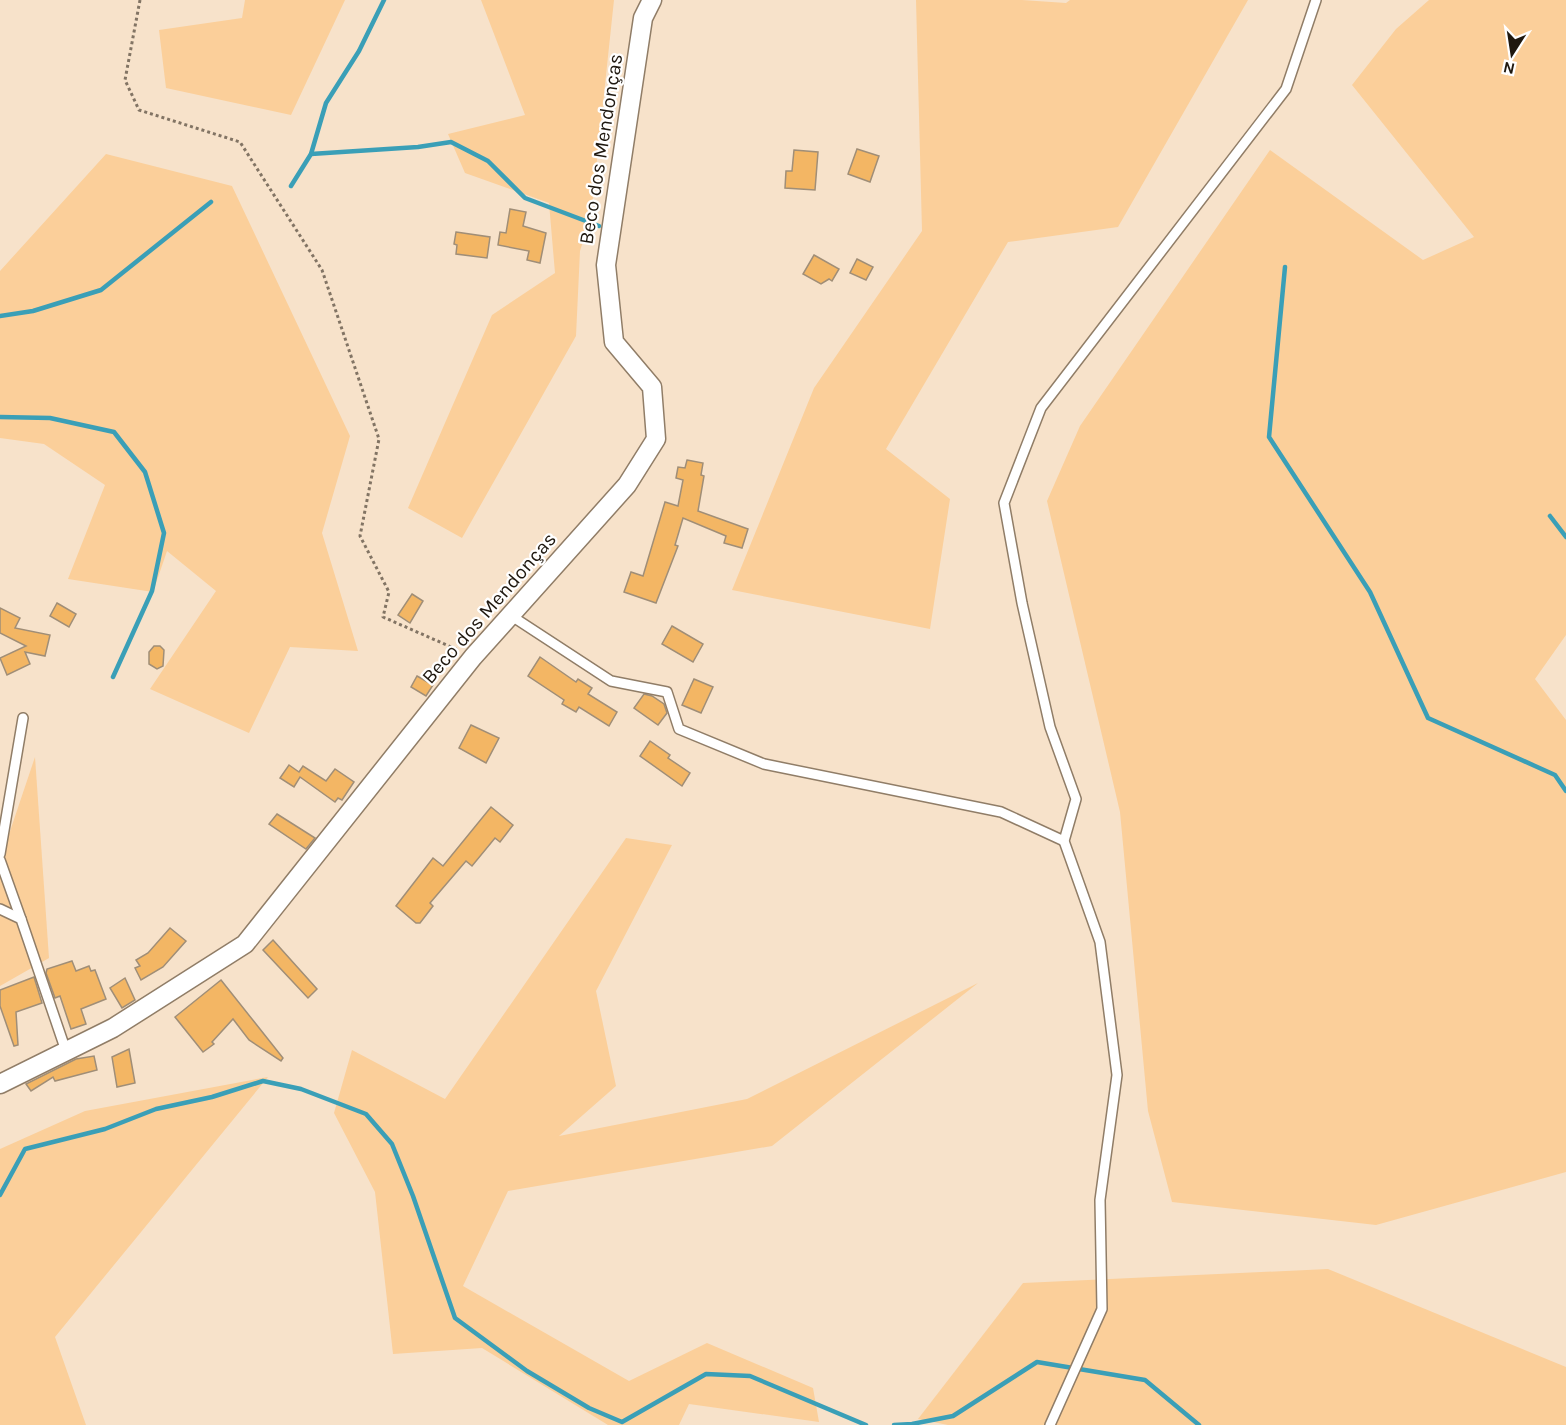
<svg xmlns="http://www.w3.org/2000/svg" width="1566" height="1425" viewBox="0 0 1566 1425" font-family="Karla,sans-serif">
  <rect width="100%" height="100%" fill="#f7e2ca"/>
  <g fill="#fbcf9a">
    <path d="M 245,0 L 345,0 L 291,115 L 166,88 L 159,30 L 242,18 Z"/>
    <path d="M 481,0 L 614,0 L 591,216 L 580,251 L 576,336 L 462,538 L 408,508 L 492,315 L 555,273 L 549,203 L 465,173 L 448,134 L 525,115 Z"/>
    <path d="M 916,0 L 1022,0 L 1066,3 L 1070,0 L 1248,0 L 1118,227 L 1008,242 L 886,449 L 950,499 L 930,629 L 732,590 L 814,388 L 922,231 Z"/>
    <path d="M 1429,0 L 1566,0 L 1566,635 L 1535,679 L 1566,720 L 1566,1172 L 1376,1225 L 1172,1202 L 1148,1111 L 1120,812 L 1047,501 L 1080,426 L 1270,150 L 1423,260 L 1474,237 L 1352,85 L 1396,29 Z"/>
    <path d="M 106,154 L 232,186 L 350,436 L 322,533 L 358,651 L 290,647 L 249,733 L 150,689 L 216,591 L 167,551 L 153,592 L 68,579 L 105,485 L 44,444 L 0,438 L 0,271 Z"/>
    <path d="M 35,757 L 49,958 L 0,986 L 0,861 Z"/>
    <path d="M 626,838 L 672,845 L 596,991 L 616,1086 L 559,1136 L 747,1099 L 978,983 L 772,1146 L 508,1191 L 463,1286 L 629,1381 L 707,1343 L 813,1388 L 819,1422 L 689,1404 L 679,1425 L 608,1425 L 482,1348 L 393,1354 L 375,1192 L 334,1113 L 352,1050 L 445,1099 Z"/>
    <path d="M 268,1077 L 55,1337 L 86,1425 L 0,1425 L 0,1149 L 85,1111 Z"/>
    <path d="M 1328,1269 L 1566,1367 L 1566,1425 L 948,1425 L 918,1419 L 1023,1283 Z"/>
  </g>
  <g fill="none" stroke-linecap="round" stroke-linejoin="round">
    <g stroke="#3a9fb7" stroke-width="4.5">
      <path d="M 311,154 L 418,147 L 451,142 L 488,161 L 525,198 L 599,226"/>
      <path d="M 291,186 L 311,154 L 326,103 L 359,51 L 384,0"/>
      <path d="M 1285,267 L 1269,437 L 1370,592 L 1428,718 L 1555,775 L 1566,791"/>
      <path d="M 0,316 L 33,311 L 101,290 L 211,202"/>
      <path d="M 0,417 L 50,418 L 114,432 L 145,472 L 164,533 L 152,591 L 113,677"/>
      <path d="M 1550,516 L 1566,537"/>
      <path d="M 0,1195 L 25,1149 L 105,1129 L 156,1109 L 212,1097 L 263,1081 L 301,1089 L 366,1114 L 392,1144 L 413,1196 L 455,1318 L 527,1371 L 589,1408 L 622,1422 L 706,1374 L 750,1376 L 866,1425"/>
      <path d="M 894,1425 L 912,1424 L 953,1416 L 1037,1362 L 1145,1380 L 1199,1425"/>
    </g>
  </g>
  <g fill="#f3b664" stroke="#a08e77" stroke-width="1.5">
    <path d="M 857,149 L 879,156 L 870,182 L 848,174 Z"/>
    <path d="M 794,150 L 818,152 L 815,190 L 785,188 L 786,171 L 792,171 Z"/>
    <path d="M 510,209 L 526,212 L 523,226 L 546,233 L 540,263 L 527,260 L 529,251 L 498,245 L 500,232 L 506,233 Z"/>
    <path d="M 456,232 L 490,237 L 487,258 L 456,254 L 457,245 L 454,244 Z"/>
    <path d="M 814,255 L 839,269 L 832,281 L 829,279 L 821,284 L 803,274 Z"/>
    <path d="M 857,259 L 873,267 L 866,280 L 850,273 Z"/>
    <path d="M 687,460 L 703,463 L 701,475 L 704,476 L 698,511 L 748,529 L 742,548 L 724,543 L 726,536 L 683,518 L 675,545 L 678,546 L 656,603 L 624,592 L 631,572 L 643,576 L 665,502 L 678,506 L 683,480 L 676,478 L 678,467 L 685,468 Z"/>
    <path d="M 412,594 L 423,601 L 410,623 L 398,615 Z"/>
    <path d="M 57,603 L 76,614 L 69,627 L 50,616 Z"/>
    <path d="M 0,608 L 20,618 L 15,628 L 50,635 L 45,656 L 25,652 L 30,664 L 7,675 L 0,658 L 26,646 L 0,633 Z"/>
    <path d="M 672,626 L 703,644 L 693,662 L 662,644 Z"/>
    <path d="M 154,646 L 160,646 L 164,650 L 163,666 L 157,669 L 149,664 L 149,652 Z"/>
    <path d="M 540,657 L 576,682 L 578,679 L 592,688 L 588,694 L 617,712 L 609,726 L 579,707 L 576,712 L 562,704 L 564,700 L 528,676 Z"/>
    <path d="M 417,676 L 433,685 L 426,696 L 411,687 Z"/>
    <path d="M 694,679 L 713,687 L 701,713 L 682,705 Z"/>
    <path d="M 644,694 L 652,696 L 664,704 L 667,713 L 658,725 L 634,708 Z"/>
    <path d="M 471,725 L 499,738 L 486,763 L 459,748 Z"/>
    <path d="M 650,741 L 670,755 L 668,758 L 690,773 L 682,786 L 640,756 Z"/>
    <path d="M 289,765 L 299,772 L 303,766 L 326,781 L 335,769 L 354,782 L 342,800 L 338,798 L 335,802 L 300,777 L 294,787 L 280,778 Z"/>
    <path d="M 491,807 L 513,825 L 500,842 L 495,838 L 472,866 L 466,861 L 430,903 L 433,906 L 420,923 L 416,923 L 396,906 L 433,858 L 443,866 Z"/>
    <path d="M 277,814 L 315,838 L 306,849 L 269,824 Z"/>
    <path d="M 170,928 L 186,941 L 163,967 L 141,980 L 135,968 L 140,966 L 136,960 L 148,953 Z"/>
    <path d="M 273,940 L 317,989 L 308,998 L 263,950 Z"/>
    <path d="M 72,961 L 76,971 L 89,966 L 91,971 L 95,970 L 106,999 L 81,1009 L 86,1024 L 71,1029 L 60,996 L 55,998 L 46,973 L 47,969 Z"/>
    <path d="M 34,977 L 42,1003 L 16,1012 L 18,1045 L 14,1046 L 0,1006 L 0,990 Z"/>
    <path d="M 125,978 L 135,1000 L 122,1008 L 110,988 Z"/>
    <path d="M 221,980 L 283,1058 L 281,1061 L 249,1040 L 233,1019 L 212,1042 L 214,1044 L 203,1052 L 175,1017 Z"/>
    <path d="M 129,1049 L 135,1083 L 117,1087 L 112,1057 Z"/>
    <path d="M 94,1056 L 97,1070 L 55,1081 L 53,1077 L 31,1091 L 26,1084 L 76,1059 Z"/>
  </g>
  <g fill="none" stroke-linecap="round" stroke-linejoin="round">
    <defs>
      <g id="service">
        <path d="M 510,615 L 611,681 L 667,692 L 679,729 L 764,764 L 1001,812 L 1064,841"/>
        <path d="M 0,854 L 23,718"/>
        <path d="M 0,860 L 21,919"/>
        <path d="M 0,909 L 21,919 L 66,1051"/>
        <path d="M 1050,1425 L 1102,1309 L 1100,1200 L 1117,1075 L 1100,942 L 1064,841 L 1076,799 L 1050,727 L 1022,603 L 1004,503 L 1041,408 L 1286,89 L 1316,0"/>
      </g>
      <path id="minor" d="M 0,1084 L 113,1028 L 245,944 L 473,657 L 627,485 L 656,439 L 652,387 L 614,342 L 606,265 L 643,18 L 652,0"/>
    </defs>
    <use href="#service" stroke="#907d67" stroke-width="12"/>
    <use href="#minor" stroke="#907d67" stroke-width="21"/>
    <path stroke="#827464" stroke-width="3" stroke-dasharray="3 3" stroke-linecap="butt" d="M 140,0 L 125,80 L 139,110 L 240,142 L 322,270 L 379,439 L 360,536 L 389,592 L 383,617 L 458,650"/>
    <use href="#service" stroke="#fff" stroke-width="9"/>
    <use href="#minor" stroke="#fff" stroke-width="18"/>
  </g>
  <g text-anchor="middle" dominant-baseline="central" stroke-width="4.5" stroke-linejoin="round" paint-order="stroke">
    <g font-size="20" fill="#1f180f" stroke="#fff">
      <text transform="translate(601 149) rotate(-81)">Beco dos Mendonças</text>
      <text transform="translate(489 608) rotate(-49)">Beco dos Mendonças</text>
    </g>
  </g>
  <g transform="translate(1512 54) rotate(192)" stroke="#ffffff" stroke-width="4.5" paint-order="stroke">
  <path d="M0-4.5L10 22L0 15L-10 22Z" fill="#1f180f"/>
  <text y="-9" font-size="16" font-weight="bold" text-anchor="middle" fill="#1f180f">N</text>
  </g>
</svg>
